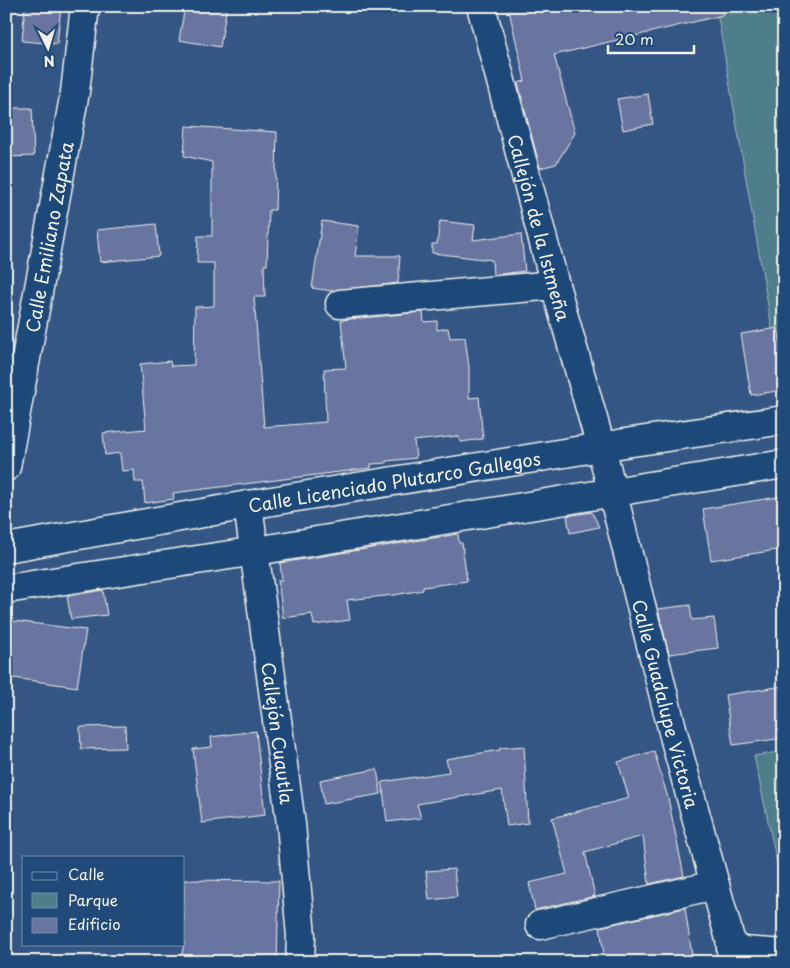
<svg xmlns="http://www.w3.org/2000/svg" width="790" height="968" viewBox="0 0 790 968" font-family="'Playpen Sans',sans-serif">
  <rect width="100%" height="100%" fill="#345685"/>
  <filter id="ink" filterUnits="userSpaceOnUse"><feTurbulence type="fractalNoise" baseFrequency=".02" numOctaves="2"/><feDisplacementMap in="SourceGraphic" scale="10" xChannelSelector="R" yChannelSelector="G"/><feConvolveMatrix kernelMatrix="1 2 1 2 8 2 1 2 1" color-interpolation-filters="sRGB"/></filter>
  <g filter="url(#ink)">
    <g fill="#4d7e89" stroke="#a0b8b8">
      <path d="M 716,6 L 784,6 L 784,397 Z"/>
      <path d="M 784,751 L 784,862 L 777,863 L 754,756 Z"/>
    </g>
    <g fill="#6775a0" stroke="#f4f1e8">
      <path d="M 25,6 L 61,6 L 57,44 L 22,41 Z"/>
      <path d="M 185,6 L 227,6 L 220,47 L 179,40 Z"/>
      <path d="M 508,6 L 722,6 L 723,15 L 554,55 L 575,133 L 556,164 L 540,168 L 518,83 L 525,81 Z"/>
      <path d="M 648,94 L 653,124 L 623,130 L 617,99 Z"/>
      <path d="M 6,108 L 32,108 L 34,156 L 6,157 Z"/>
      <path d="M 186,126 L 277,132 L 275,210 L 269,210 L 267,265 L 264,265 L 265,297 L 254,297 L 264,427 L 326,422 L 324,369 L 346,368 L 341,320 L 423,312 L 424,322 L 437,321 L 437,330 L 448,328 L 450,338 L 465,337 L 469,367 L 469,398 L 479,397 L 483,439 L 461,442 L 458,436 L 414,441 L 416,458 L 386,461 L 386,463 L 371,464 L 371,468 L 173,493 L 174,499 L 145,503 L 143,482 L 135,482 L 134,470 L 122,471 L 120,453 L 105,455 L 103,433 L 146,429 L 140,364 L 170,361 L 171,366 L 194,365 L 195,307 L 214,306 L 214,263 L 197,263 L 198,236 L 212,236 L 212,162 L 184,156 Z"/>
      <path d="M 322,221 L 359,226 L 355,256 L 400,256 L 398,283 L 332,291 L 312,288 Z"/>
      <path d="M 440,221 L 475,225 L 473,240 L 521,234 L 525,271 L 493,275 L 492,260 L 432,253 L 432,244 L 437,244 Z"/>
      <path d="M 156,224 L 159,256 L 100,262 L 97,230 Z"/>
      <path d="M 778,328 L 784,363 L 784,390 L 751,395 L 741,334 Z"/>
      <path d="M 784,496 L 784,549 L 711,560 L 703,509 Z"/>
      <path d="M 592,512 L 599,527 L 570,533 L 567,516 Z"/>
      <path d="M 458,534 L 459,543 L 462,543 L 467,581 L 423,587 L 423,590 L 394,595 L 347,600 L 350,620 L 314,625 L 312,614 L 283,618 L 278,580 L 282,580 L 280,563 Z"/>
      <path d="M 103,590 L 107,615 L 71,619 L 67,596 Z"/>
      <path d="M 690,605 L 692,620 L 714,618 L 718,648 L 669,654 L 658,609 Z"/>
      <path d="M 6,620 L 86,630 L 77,687 L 6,677 Z"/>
      <path d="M 784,686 L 784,738 L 733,745 L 725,695 Z"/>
      <path d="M 125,726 L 126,748 L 81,749 L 80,727 Z"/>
      <path d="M 256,731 L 265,815 L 202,823 L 193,749 L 212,747 L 211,737 Z"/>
      <path d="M 524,746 L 528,823 L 507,826 L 502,790 L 417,804 L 421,818 L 387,822 L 382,782 L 449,772 L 446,759 L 500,750 L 500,748 Z"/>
      <path d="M 654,751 L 668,798 L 684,876 L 649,884 L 643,836 L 585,852 L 595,896 L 535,910 L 529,883 L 567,874 L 552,818 L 629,798 L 618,762 Z"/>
      <path d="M 377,769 L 381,794 L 324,804 L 320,780 Z"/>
      <path d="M 454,869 L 457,897 L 429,900 L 426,871 Z"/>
      <path d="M 184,880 L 279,881 L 277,962 L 180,962 L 184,944 Z"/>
      <path d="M 685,908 L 693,962 L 605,962 L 600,927 Z"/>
    </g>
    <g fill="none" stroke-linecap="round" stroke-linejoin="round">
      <defs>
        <g id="minor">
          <path id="s1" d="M 481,6 L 555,285 L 601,447 L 675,740 L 730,939 L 733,962"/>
          <path d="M 340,304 L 555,285"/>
          <path id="s2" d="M 6,467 L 75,92 L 85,6"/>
          <path id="s3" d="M 248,505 L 291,824 L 301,936 L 300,962"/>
          <path id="s4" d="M 6,548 L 248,505 L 625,443 L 784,420"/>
          <path d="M 6,589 L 256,551 L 784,464"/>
          <path d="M 540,925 L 715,885"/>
          <path d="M 731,950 L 784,954"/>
        </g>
      </defs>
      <use href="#minor" stroke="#f4f1e8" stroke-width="31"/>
      <use href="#minor" stroke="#1f4a7a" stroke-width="28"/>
    </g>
  </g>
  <g text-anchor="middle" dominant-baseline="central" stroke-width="4.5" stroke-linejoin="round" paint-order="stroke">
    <g font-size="18" fill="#f4f1e8" stroke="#1f4a7a">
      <text stroke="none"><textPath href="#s1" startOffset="229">Callejón de la Istmeña</textPath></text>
      <text stroke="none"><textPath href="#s2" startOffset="234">Calle Emiliano Zapata</textPath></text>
      <text stroke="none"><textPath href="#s4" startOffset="394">Calle Licenciado Plutarco Gallegos</textPath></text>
      <text stroke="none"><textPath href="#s1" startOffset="722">Calle Guadalupe Victoria</textPath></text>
      <text stroke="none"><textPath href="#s3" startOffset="230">Callejón Cuautla</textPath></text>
    </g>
  </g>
  <rect width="790" height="968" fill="none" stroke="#1f4a7a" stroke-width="25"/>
  <rect x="12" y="12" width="765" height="943" fill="none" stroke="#f4f1e8" stroke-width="2" filter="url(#ink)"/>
  <rect x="22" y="856" width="162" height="90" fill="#1f4a7a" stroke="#748da6"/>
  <rect x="32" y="872" width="25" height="8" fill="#1f4a7a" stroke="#748da6"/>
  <text x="68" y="880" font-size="15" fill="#f4f1e8">Calle</text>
  <rect x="32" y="893" width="25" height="15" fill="#4d7e89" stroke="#748da6"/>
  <text x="68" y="906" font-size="15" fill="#f4f1e8">Parque</text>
  <rect x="32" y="918" width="25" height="15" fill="#6775a0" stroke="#748da6"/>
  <text x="68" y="930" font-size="15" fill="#f4f1e8">Edificio</text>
  <g transform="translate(48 48) rotate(175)" stroke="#1f4a7a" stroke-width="4" paint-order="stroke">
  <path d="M0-4L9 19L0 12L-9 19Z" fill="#f4f1e8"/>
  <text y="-8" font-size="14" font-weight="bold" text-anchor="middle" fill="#f4f1e8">N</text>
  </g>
  <path d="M608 45v8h86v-8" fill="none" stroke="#f4f1e8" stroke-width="2.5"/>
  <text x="615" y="45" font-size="15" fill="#f4f1e8" stroke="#1f4a7a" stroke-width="4" paint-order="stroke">20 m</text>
</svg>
